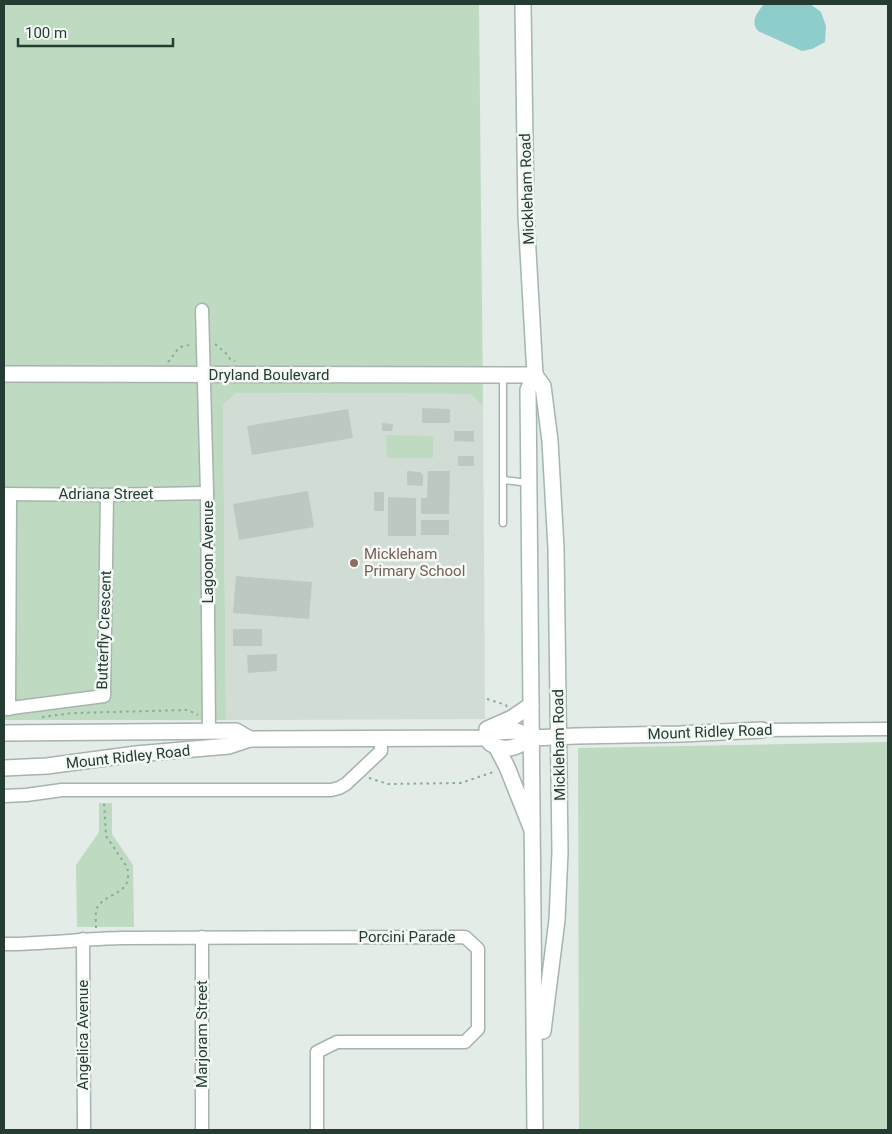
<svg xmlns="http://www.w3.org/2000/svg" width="892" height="1134" viewBox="0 0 892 1134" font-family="Roboto,sans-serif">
  <rect width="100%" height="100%" fill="#e3ece7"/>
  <path fill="#d1dcd5" d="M 236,393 L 470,394 L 483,406 L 485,719 L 226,720 L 223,405 Z"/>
  <g fill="#bedbc1">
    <path d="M 4,4 L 479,4 L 483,406 L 470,394 L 236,393 L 223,405 L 226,720 L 4,720 Z"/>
    <path d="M 386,435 L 433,436 L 433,458 L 387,458 Z"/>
    <path d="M 888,742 L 888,1130 L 579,1130 L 578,748 Z"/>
    <path d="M 99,803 L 112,803 L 112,834 L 133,865 L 134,927 L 77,927 L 76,865 L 99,832 Z"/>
  </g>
  <path fill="#8fcdcc" d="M 764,4 L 810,4 L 821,12 L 826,26 L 825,42 L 812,49 L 802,51 L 758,31 C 750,21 757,13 764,4 Z"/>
  <g fill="#bcc9c2">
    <path d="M 422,408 L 450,409 L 450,423 L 422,423 Z"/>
    <path d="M 348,409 L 353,438 L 252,455 L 247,426 Z"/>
    <path d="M 382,423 L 393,424 L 392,431 L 382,431 Z"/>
    <path d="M 454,431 L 474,431 L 474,442 L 454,441 Z"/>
    <rect x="458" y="456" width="16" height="10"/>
    <path d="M 407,471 L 420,472 L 423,475 L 423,486 L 407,485 Z"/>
    <path d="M 428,471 L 450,471 L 449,514 L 421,514 L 421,498 L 427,498 Z"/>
    <path d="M 308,491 L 314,527 L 239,540 L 233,504 Z"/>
    <rect x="374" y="492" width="10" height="19"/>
    <path d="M 388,497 L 416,498 L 416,536 L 388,536 Z"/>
    <rect x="421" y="520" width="28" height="15"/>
    <path d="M 236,576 L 312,582 L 309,619 L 233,613 Z"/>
    <rect x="233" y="629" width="29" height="17"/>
    <path d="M 277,654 L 277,671 L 248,673 L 247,655 Z"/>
  </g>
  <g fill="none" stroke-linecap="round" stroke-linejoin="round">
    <defs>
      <g id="service">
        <path d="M 503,376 L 503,523"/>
        <path d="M 504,480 L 529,483"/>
      </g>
      <g id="minor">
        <path d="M 202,310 L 207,493 L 209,731"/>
        <path d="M 4,494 L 107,495 L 207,493"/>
        <path d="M 4,709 L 104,696 L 107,495"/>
        <path d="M 9,709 L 10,495"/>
        <path d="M 762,730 L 888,729"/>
        <path d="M 4,796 L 26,795 L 62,790 L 331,790 L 339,788 L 346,784 L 381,751 L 381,740"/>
        <path d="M 202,937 L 202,1130"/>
        <path d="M 83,939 L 84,1130"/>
        <path d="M 4,944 C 43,944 82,939 121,938 C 235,937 350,937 465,937 L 478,949 L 478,1029 L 465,1042 L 337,1042 L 317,1052 L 317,1130"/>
      </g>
      <g id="tertiary">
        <path d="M 4,374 L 535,375"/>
        <path d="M 487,729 L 512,718 L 531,705"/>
        <path d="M 4,733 L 236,731 L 250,739"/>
        <path d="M 490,743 C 505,753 518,747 532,738"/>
        <path d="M 497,748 L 507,767 L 532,830"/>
        <path d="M 4,768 L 47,766 L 136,754 L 229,746 L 250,739 L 483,738 L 496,732 L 517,731 L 532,738 L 576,736 L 681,734 L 762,730"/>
      </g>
      <g id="secondary">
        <path d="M 523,4 L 526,215 L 535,375 L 528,390 L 535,1130"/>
        <path d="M 535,375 L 543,386 L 550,441 L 556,548 L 560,852 L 557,920 L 543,1031"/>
      </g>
    </defs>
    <use href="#service" stroke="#a6b4ad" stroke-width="9"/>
    <use href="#minor" stroke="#a6b4ad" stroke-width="15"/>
    <use href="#tertiary" stroke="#a6b4ad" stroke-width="18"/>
    <use href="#secondary" stroke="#a2b7ad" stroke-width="18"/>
    <g stroke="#86ad9b" stroke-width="2" stroke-dasharray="2.5 4" stroke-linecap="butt">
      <path d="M 215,344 L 228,355 L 230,359 L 235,361"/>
      <path d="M 168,362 C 178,351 176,345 193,345"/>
      <path d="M 487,699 L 506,705 L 507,708"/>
      <path d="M 42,717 L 73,713 L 188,710 L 198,715"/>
      <path d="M 369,778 L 388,784 L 461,783 L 496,771"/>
      <path d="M 96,928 C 96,922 95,914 97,908 C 106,891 134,896 127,867 L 106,836 L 104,802"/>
    </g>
    <use href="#service" stroke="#fff" stroke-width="6"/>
    <use href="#minor" stroke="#fff" stroke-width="12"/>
    <use href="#tertiary" stroke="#fff" stroke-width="15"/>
    <use href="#secondary" stroke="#fff" stroke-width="15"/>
  </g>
  <circle fill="#8d6e63" stroke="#f4f9f5" stroke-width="2" cx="354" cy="563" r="5"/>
  <g text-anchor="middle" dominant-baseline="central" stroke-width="5" stroke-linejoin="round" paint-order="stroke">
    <g font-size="15" fill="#243c32" stroke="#f4f9f5">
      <text transform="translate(527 189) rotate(-92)">Mickleham Road</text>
      <text x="269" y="375">Dryland Boulevard</text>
      <text x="106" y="494">Adriana Street</text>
      <text transform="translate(208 552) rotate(-90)">Lagoon Avenue</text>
      <text transform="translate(104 630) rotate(-88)">Butterfly Crescent</text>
      <text transform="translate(710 732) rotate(-2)">Mount Ridley Road</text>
      <text transform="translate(559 745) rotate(-91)">Mickleham Road</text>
      <text transform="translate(128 757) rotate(-6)">Mount Ridley Road</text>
      <text x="407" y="937">Porcini Parade</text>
      <text transform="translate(202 1034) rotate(-90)">Marjoram Street</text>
      <text transform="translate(83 1035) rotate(-90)">Angelica Avenue</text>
    </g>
    <g font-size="15" fill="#785e54" stroke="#f4f9f5" text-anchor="start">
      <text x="364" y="554">Mickleham<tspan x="364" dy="17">Primary School</tspan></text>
    </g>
  </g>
  <rect width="892" height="1134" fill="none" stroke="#243c32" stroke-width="10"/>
  <path d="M18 38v8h155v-8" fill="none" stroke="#243c32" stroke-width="2.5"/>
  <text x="25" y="38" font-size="15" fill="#243c32" stroke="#f4f9f5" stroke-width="4" paint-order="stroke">100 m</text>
</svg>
